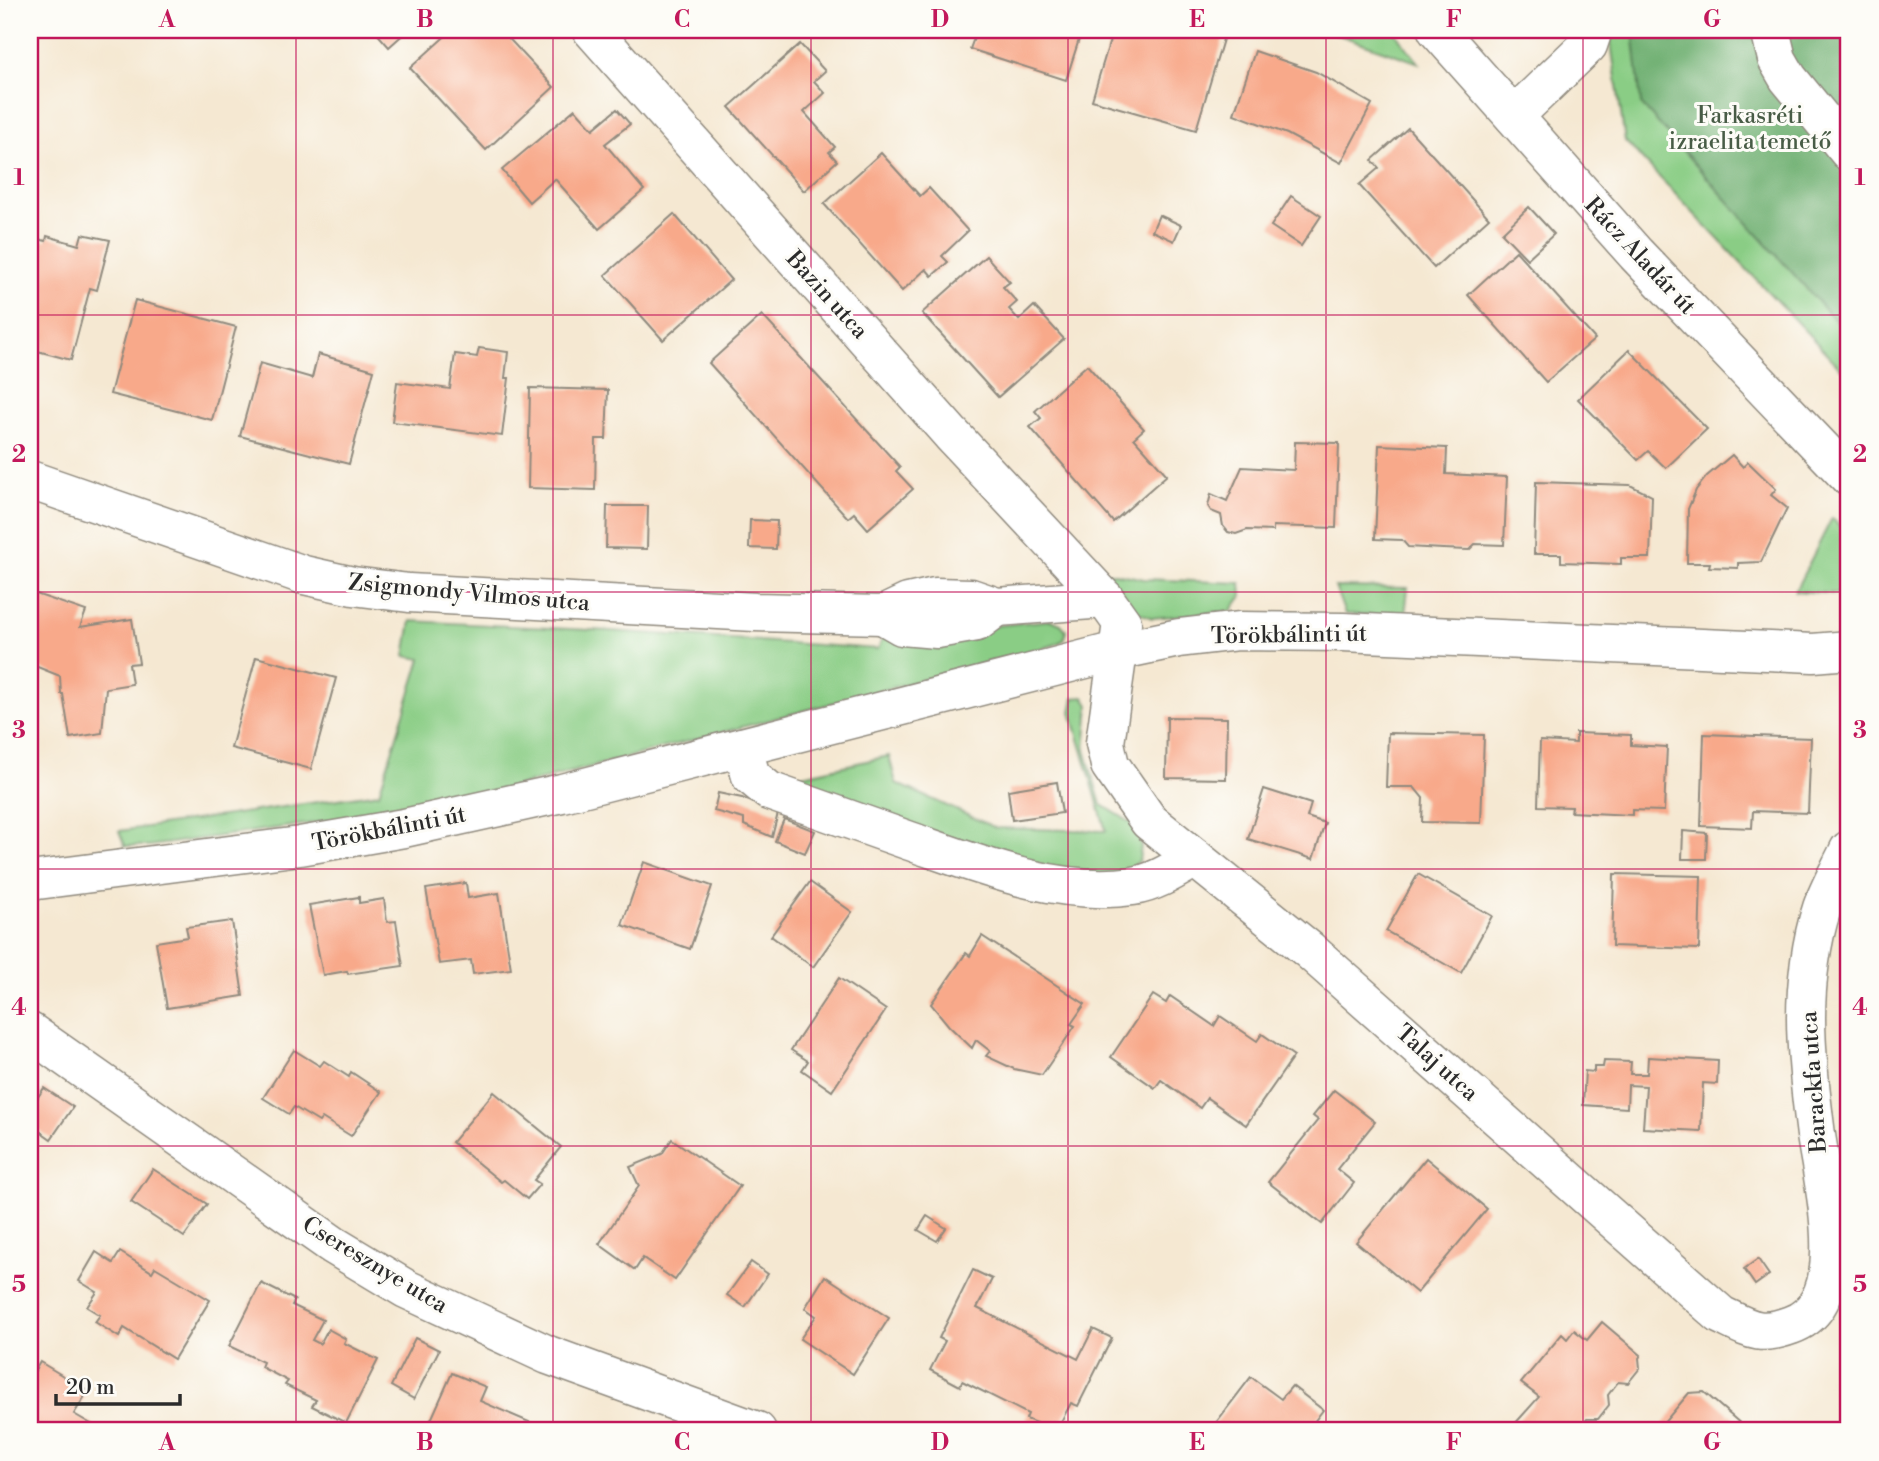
<svg xmlns="http://www.w3.org/2000/svg" width="1879" height="1461" viewBox="0 0 1879 1461" font-family="'Libre Bodoni',serif">
  <rect width="100%" height="100%" fill="#fdfcf7"/>
  <filter id="ink" filterUnits="userSpaceOnUse"><feTurbulence type="fractalNoise" baseFrequency=".0143" numOctaves="2"/><feDisplacementMap in="SourceGraphic" scale="14" xChannelSelector="R" yChannelSelector="G"/><feConvolveMatrix kernelMatrix="1 2 1 2 8 2 1 2 1" color-interpolation-filters="sRGB"/></filter>
  <filter id="wash" filterUnits="userSpaceOnUse"><feTurbulence type="fractalNoise" baseFrequency=".00686" numOctaves="4" result="noise"/><feDisplacementMap in="SourceGraphic" scale="28" xChannelSelector="R" yChannelSelector="G"/><feGaussianBlur stdDeviation="1.57" result="paint"/><feColorMatrix in="noise" values="0 0 0 0 0 0 0 0 0 0 0 0 0 0 0 0 0 1.4 0 .05"/><feComposite in="paint" operator="in"/></filter>
  <g filter="url(#wash)">
    <rect width="100%" height="100%" fill="#f5e8d2"/>
    <g fill="#8acd85" stroke="#5a7c58" stroke-width="2">
      <path d="M 1325,30 L 1393,30 L 1419,63 Z"/>
      <path d="M 1609,30 L 1849,30 L 1849,377 L 1625,141 Z"/>
      <path d="M 1832,518 L 1849,537 L 1849,588 L 1840,594 L 1795,591 Z"/>
      <path d="M 1115,573 L 1144,579 L 1241,583 L 1242,596 L 1231,611 L 1152,618 L 1137,612 L 1103,574 Z"/>
      <path d="M 1335,587 L 1408,588 L 1405,616 L 1345,614 Z"/>
      <path d="M 1051,620 L 1061,624 L 1066,630 L 1064,640 L 1054,645 L 518,786 L 372,815 L 149,846 L 125,846 L 119,831 L 379,793 L 421,659 L 405,656 L 411,621 L 611,631 L 878,649 L 883,637 Z"/>
      <path d="M 1084,697 L 1089,705 L 1085,750 L 1101,804 L 1138,827 L 1141,846 L 1139,861 L 1125,873 L 1063,876 L 776,781 L 889,756 L 896,783 L 996,828 L 1106,831 L 1071,712 L 1074,698 Z"/>
    </g>
    <path fill="#6fb072" stroke="#4d6e4e" stroke-width="2" d="M 1633,30 L 1849,30 L 1849,336 L 1641,104 Z"/>
    <g id="blocks">
      <g fill="#f8a98a">
        <path d="M 374,30 L 408,30 L 389,47 Z"/>
        <path d="M 452,30 L 501,30 L 554,87 L 486,150 L 410,68 Z"/>
        <path d="M 977,30 L 1082,30 L 1066,80 L 970,49 Z"/>
        <path d="M 1113,30 L 1204,30 L 1224,36 L 1196,130 L 1092,100 Z"/>
        <path d="M 800,44 L 825,71 L 814,81 L 825,93 L 804,112 L 835,147 L 829,152 L 837,161 L 804,191 L 729,107 Z"/>
        <path d="M 1255,51 L 1316,72 L 1372,104 L 1341,163 L 1287,134 L 1234,114 Z"/>
        <path d="M 575,109 L 593,129 L 617,109 L 630,124 L 605,144 L 644,190 L 599,229 L 555,179 L 529,202 L 502,170 Z"/>
        <path d="M 1408,128 L 1489,218 L 1434,268 L 1359,185 L 1379,168 L 1372,160 Z"/>
        <path d="M 881,153 L 920,196 L 929,188 L 968,231 L 942,256 L 948,262 L 932,276 L 926,269 L 902,291 L 824,204 Z"/>
        <path d="M 1291,196 L 1321,216 L 1301,246 L 1271,226 Z"/>
        <path d="M 1529,207 L 1554,234 L 1527,259 L 1502,233 Z"/>
        <path d="M 674,214 L 731,280 L 663,340 L 605,275 Z"/>
        <path d="M 1159,215 L 1181,225 L 1174,241 L 1152,231 Z"/>
        <path d="M 82,234 L 110,240 L 97,290 L 90,288 L 71,360 L 30,349 L 30,237 L 46,241 L 47,236 L 79,245 Z"/>
        <path d="M 1516,251 L 1595,339 L 1546,382 L 1468,295 Z"/>
        <path d="M 986,256 L 1010,282 L 1003,287 L 1017,302 L 1009,309 L 1019,320 L 1034,306 L 1064,339 L 998,397 L 922,313 Z"/>
        <path d="M 135,300 L 236,327 L 212,420 L 110,394 Z"/>
        <path d="M 762,315 L 900,467 L 896,471 L 913,489 L 868,529 L 854,513 L 848,518 L 709,363 Z"/>
        <path d="M 479,348 L 508,352 L 505,378 L 509,378 L 502,436 L 392,422 L 397,382 L 450,389 L 455,354 L 477,357 Z"/>
        <path d="M 1629,350 L 1707,429 L 1666,468 L 1648,451 L 1638,460 L 1578,399 Z"/>
        <path d="M 318,354 L 374,370 L 349,464 L 240,436 L 260,363 L 312,378 Z"/>
        <path d="M 1087,365 L 1144,429 L 1134,438 L 1167,475 L 1113,522 L 1030,427 L 1041,418 L 1035,411 Z"/>
        <path d="M 530,388 L 608,390 L 606,439 L 596,439 L 595,490 L 528,488 Z"/>
        <path d="M 1295,442 L 1339,443 L 1336,528 L 1273,526 L 1273,531 L 1247,530 L 1236,534 L 1228,532 L 1223,526 L 1221,515 L 1211,511 L 1208,506 L 1211,494 L 1227,501 L 1242,467 L 1294,470 Z"/>
        <path d="M 1379,445 L 1447,448 L 1446,474 L 1507,477 L 1504,545 L 1475,544 L 1469,550 L 1443,549 L 1408,547 L 1402,540 L 1375,539 Z"/>
        <path d="M 1732,455 L 1743,467 L 1748,462 L 1776,489 L 1771,495 L 1787,508 L 1761,562 L 1738,563 L 1738,568 L 1709,567 L 1710,563 L 1687,563 L 1688,509 L 1696,490 L 1707,476 Z"/>
        <path d="M 1536,482 L 1630,485 L 1652,496 L 1650,558 L 1621,558 L 1621,564 L 1592,563 L 1561,562 L 1561,554 L 1534,554 Z"/>
        <path d="M 607,506 L 648,506 L 647,549 L 606,548 Z"/>
        <path d="M 750,520 L 777,521 L 776,549 L 749,548 Z"/>
        <path d="M 30,592 L 86,611 L 80,627 L 132,619 L 139,663 L 129,664 L 132,684 L 106,688 L 102,733 L 70,738 L 63,694 L 61,694 L 60,676 L 30,664 Z"/>
        <path d="M 256,657 L 336,678 L 311,769 L 231,748 Z"/>
        <path d="M 1167,717 L 1227,718 L 1226,779 L 1166,778 Z"/>
        <path d="M 1388,733 L 1484,735 L 1481,823 L 1422,822 L 1423,798 L 1414,787 L 1386,787 Z"/>
        <path d="M 1576,733 L 1631,735 L 1631,745 L 1667,747 L 1664,811 L 1632,810 L 1632,815 L 1571,812 L 1572,807 L 1538,806 L 1540,741 L 1576,743 Z"/>
        <path d="M 1704,734 L 1811,738 L 1808,813 L 1753,811 L 1752,828 L 1701,826 Z"/>
        <path d="M 1057,782 L 1062,813 L 1012,820 L 1008,790 Z"/>
        <path d="M 1264,789 L 1311,804 L 1307,817 L 1325,823 L 1313,859 L 1248,839 Z"/>
        <path d="M 718,793 L 742,798 L 778,813 L 772,837 L 744,825 L 744,819 L 714,811 Z"/>
        <path d="M 784,819 L 815,831 L 805,853 L 775,841 Z"/>
        <path d="M 1683,831 L 1707,833 L 1706,859 L 1682,859 Z"/>
        <path d="M 644,862 L 712,886 L 690,949 L 622,925 Z"/>
        <path d="M 1418,874 L 1492,916 L 1461,973 L 1386,931 Z"/>
        <path d="M 1614,874 L 1701,876 L 1699,949 L 1612,946 Z"/>
        <path d="M 810,882 L 852,912 L 813,967 L 771,936 Z"/>
        <path d="M 466,883 L 468,898 L 499,893 L 511,969 L 473,974 L 471,960 L 439,964 L 426,889 Z"/>
        <path d="M 359,897 L 359,903 L 384,899 L 387,922 L 396,921 L 403,966 L 348,974 L 347,971 L 323,975 L 309,905 Z"/>
        <path d="M 232,921 L 243,996 L 167,1008 L 156,942 L 188,937 L 186,927 Z"/>
        <path d="M 982,936 L 1085,1004 L 1071,1024 L 1075,1026 L 1042,1075 L 1014,1069 L 986,1056 L 990,1051 L 976,1040 L 972,1048 L 949,1026 L 931,1004 L 966,953 L 970,956 Z"/>
        <path d="M 839,978 L 886,1010 L 832,1091 L 802,1070 L 808,1061 L 791,1050 Z"/>
        <path d="M 1153,995 L 1166,1003 L 1170,996 L 1214,1026 L 1220,1016 L 1257,1041 L 1262,1034 L 1294,1056 L 1246,1125 L 1207,1098 L 1200,1108 L 1161,1080 L 1155,1088 L 1111,1057 Z"/>
        <path d="M 294,1050 L 320,1066 L 324,1061 L 349,1077 L 351,1072 L 381,1092 L 351,1136 L 322,1118 L 319,1122 L 294,1107 L 289,1114 L 263,1098 Z"/>
        <path d="M 1648,1057 L 1718,1061 L 1717,1084 L 1703,1083 L 1701,1131 L 1643,1128 L 1646,1086 L 1628,1085 L 1627,1108 L 1583,1105 L 1585,1071 L 1594,1072 L 1594,1067 L 1603,1067 L 1604,1061 L 1631,1062 L 1630,1074 L 1647,1074 Z"/>
        <path d="M 44,1088 L 73,1107 L 51,1139 L 30,1124 L 30,1109 Z"/>
        <path d="M 1334,1090 L 1375,1122 L 1337,1169 L 1354,1183 L 1322,1224 L 1268,1182 L 1318,1120 L 1313,1116 Z"/>
        <path d="M 494,1092 L 561,1147 L 534,1180 L 540,1184 L 527,1199 L 504,1180 L 501,1182 L 452,1142 Z"/>
        <path d="M 672,1139 L 740,1186 L 675,1280 L 643,1258 L 635,1270 L 599,1244 L 639,1186 L 630,1167 L 662,1154 Z"/>
        <path d="M 1426,1158 L 1487,1209 L 1417,1293 L 1356,1242 Z"/>
        <path d="M 153,1169 L 207,1204 L 184,1237 L 131,1202 Z"/>
        <path d="M 927,1216 L 946,1228 L 937,1241 L 918,1230 Z"/>
        <path d="M 96,1252 L 113,1263 L 120,1252 L 152,1272 L 155,1267 L 210,1300 L 174,1359 L 124,1328 L 119,1337 L 95,1322 L 100,1315 L 87,1307 L 97,1292 L 79,1281 Z"/>
        <path d="M 1758,1259 L 1769,1275 L 1755,1285 L 1744,1269 Z"/>
        <path d="M 751,1262 L 768,1274 L 745,1307 L 727,1295 Z"/>
        <path d="M 973,1270 L 992,1279 L 977,1308 L 1078,1359 L 1093,1329 L 1112,1338 L 1078,1406 L 1071,1403 L 1056,1431 L 1026,1419 L 1028,1414 L 962,1381 L 960,1386 L 930,1370 L 945,1341 L 939,1338 Z"/>
        <path d="M 825,1276 L 889,1318 L 853,1374 L 800,1339 L 816,1316 L 805,1308 Z"/>
        <path d="M 261,1283 L 295,1300 L 292,1305 L 323,1320 L 312,1340 L 320,1344 L 328,1329 L 346,1339 L 344,1343 L 378,1360 L 346,1423 L 312,1406 L 316,1400 L 285,1385 L 288,1381 L 261,1367 L 263,1362 L 229,1346 Z"/>
        <path d="M 1602,1322 L 1641,1355 L 1639,1358 L 1640,1368 L 1628,1383 L 1618,1382 L 1608,1395 L 1609,1405 L 1598,1419 L 1587,1419 L 1577,1431 L 1519,1431 L 1513,1426 L 1539,1397 L 1521,1383 L 1562,1334 L 1567,1339 L 1574,1330 L 1587,1340 Z"/>
        <path d="M 415,1338 L 439,1350 L 414,1399 L 391,1386 Z"/>
        <path d="M 40,1362 L 88,1391 L 74,1414 L 103,1431 L 30,1431 L 30,1379 Z"/>
        <path d="M 452,1373 L 486,1387 L 480,1401 L 536,1425 L 533,1431 L 426,1431 Z"/>
        <path d="M 1251,1377 L 1281,1399 L 1292,1386 L 1323,1410 L 1307,1431 L 1217,1431 L 1212,1428 Z"/>
        <path d="M 1704,1392 L 1749,1431 L 1657,1431 L 1689,1393 Z"/>
      </g>
    </g>
  </g>
  <g filter="url(#ink)">
    <use href="#blocks" fill-opacity="0" stroke="#908a7e" stroke-width="2"/>
    <g fill="none" stroke-linecap="round" stroke-linejoin="round">
      <defs>
        <g id="minor">
          <path d="M 592,30 L 951,434 L 1105,599 L 1122,623 L 1105,743 L 1110,765 L 1149,821 L 1309,950 L 1721,1315 C 1750,1329 1759,1337 1791,1325 C 1855,1303 1823,1185 1816,1135 C 1811,1097 1806,1056 1806,1018 C 1806,983 1811,941 1822,908 C 1829,888 1840,869 1849,850"/>
          <path d="M 1437,30 L 1636,254 L 1849,477"/>
          <path d="M 1770,30 L 1777,59 L 1788,78 L 1849,152"/>
          <path d="M 1514,116 L 1588,45 L 1593,30"/>
          <path d="M 30,480 L 304,575 L 353,586 L 409,593 L 755,612 L 883,615 L 908,603 L 935,597 L 971,598 L 997,607 L 1105,599"/>
          <path d="M 883,615 L 902,626 L 937,629 L 977,622 L 997,607"/>
          <path d="M 742,747 L 751,776 L 769,791 C 816,808 863,824 910,841 C 979,865 1058,897 1133,886 C 1155,883 1176,869 1195,858"/>
          <path d="M 30,881 L 300,846 L 404,828 L 562,793 L 1117,651 L 1179,638 L 1239,631 L 1343,632 L 1813,653 L 1849,650"/>
          <path d="M 30,1032 L 333,1245 L 406,1289 L 548,1355 L 757,1431"/>
        </g>
      </defs>
      <use href="#minor" stroke="#908a7e" stroke-width="41"/>
      <use href="#minor" stroke="#fff" stroke-width="38"/>
    </g>
  </g>
  <path fill="none" stroke="#c2185b" stroke-width="2" stroke-opacity="0.55" d="M 296,30 L 296,1431M 553,30 L 553,1431M 811,30 L 811,1431M 1068,30 L 1068,1431M 1326,30 L 1326,1431M 1583,30 L 1583,1431M 30,315 L 1849,315M 30,592 L 1849,592M 30,869 L 1849,869M 30,1146 L 1849,1146"/>
  <g text-anchor="middle" dominant-baseline="central" stroke-width="6" stroke-linejoin="round" paint-order="stroke">
    <g font-size="23" fill="#485c46" stroke="#fdfcf7">
      <text x="1750" y="116">Farkasréti<tspan x="1750" dy="26">izraelita temető</tspan></text>
    </g>
    <g font-size="23" fill="#2b2b2b" stroke="#fdfcf7">
      <text transform="translate(1640 256) rotate(47)">Rácz Aladár út</text>
      <text transform="translate(827 295) rotate(48)">Bazin utca</text>
      <text transform="translate(469 593) rotate(5)">Zsigmondy Vilmos utca</text>
      <text transform="translate(1289 635) rotate(-1)">Törökbálinti út</text>
      <text transform="translate(389 829) rotate(-11)">Törökbálinti út</text>
      <text transform="translate(1437 1063) rotate(42)">Talaj utca</text>
      <text transform="translate(1814 1082) rotate(-94)">Barackfa utca</text>
      <text transform="translate(375 1265) rotate(31)">Cseresznye utca</text>
    </g>
  </g>
  <rect width="1879" height="1461" fill="none" stroke="#fdfcf7" stroke-width="77"/>
  <path d="M56 1394v10h124v-10" fill="none" stroke="#2b2b2b" stroke-width="3.5"/>
  <text x="66" y="1394" font-size="21" fill="#2b2b2b" stroke="#fdfcf7" stroke-width="5" paint-order="stroke">20 m</text>
  <rect x="38" y="38" width="1802" height="1384" fill="none" stroke="#c2185b" stroke-width="2.5"/>
  <g font-size="23" text-anchor="middle" font-weight="bold" fill="#c2185b">
    <text x="167" y="27">A</text>
    <text x="425" y="27">B</text>
    <text x="682" y="27">C</text>
    <text x="940" y="27">D</text>
    <text x="1197" y="27">E</text>
    <text x="1454" y="27">F</text>
    <text x="1712" y="27">G</text>
    <text x="19" y="185">1</text>
    <text x="1860" y="185">1</text>
    <text x="19" y="462">2</text>
    <text x="1860" y="462">2</text>
    <text x="19" y="738">3</text>
    <text x="1860" y="738">3</text>
    <text x="19" y="1015">4</text>
    <text x="1860" y="1015">4</text>
    <text x="19" y="1292">5</text>
    <text x="1860" y="1292">5</text>
    <text x="167" y="1450">A</text>
    <text x="425" y="1450">B</text>
    <text x="682" y="1450">C</text>
    <text x="940" y="1450">D</text>
    <text x="1197" y="1450">E</text>
    <text x="1454" y="1450">F</text>
    <text x="1712" y="1450">G</text>
  </g>
</svg>
